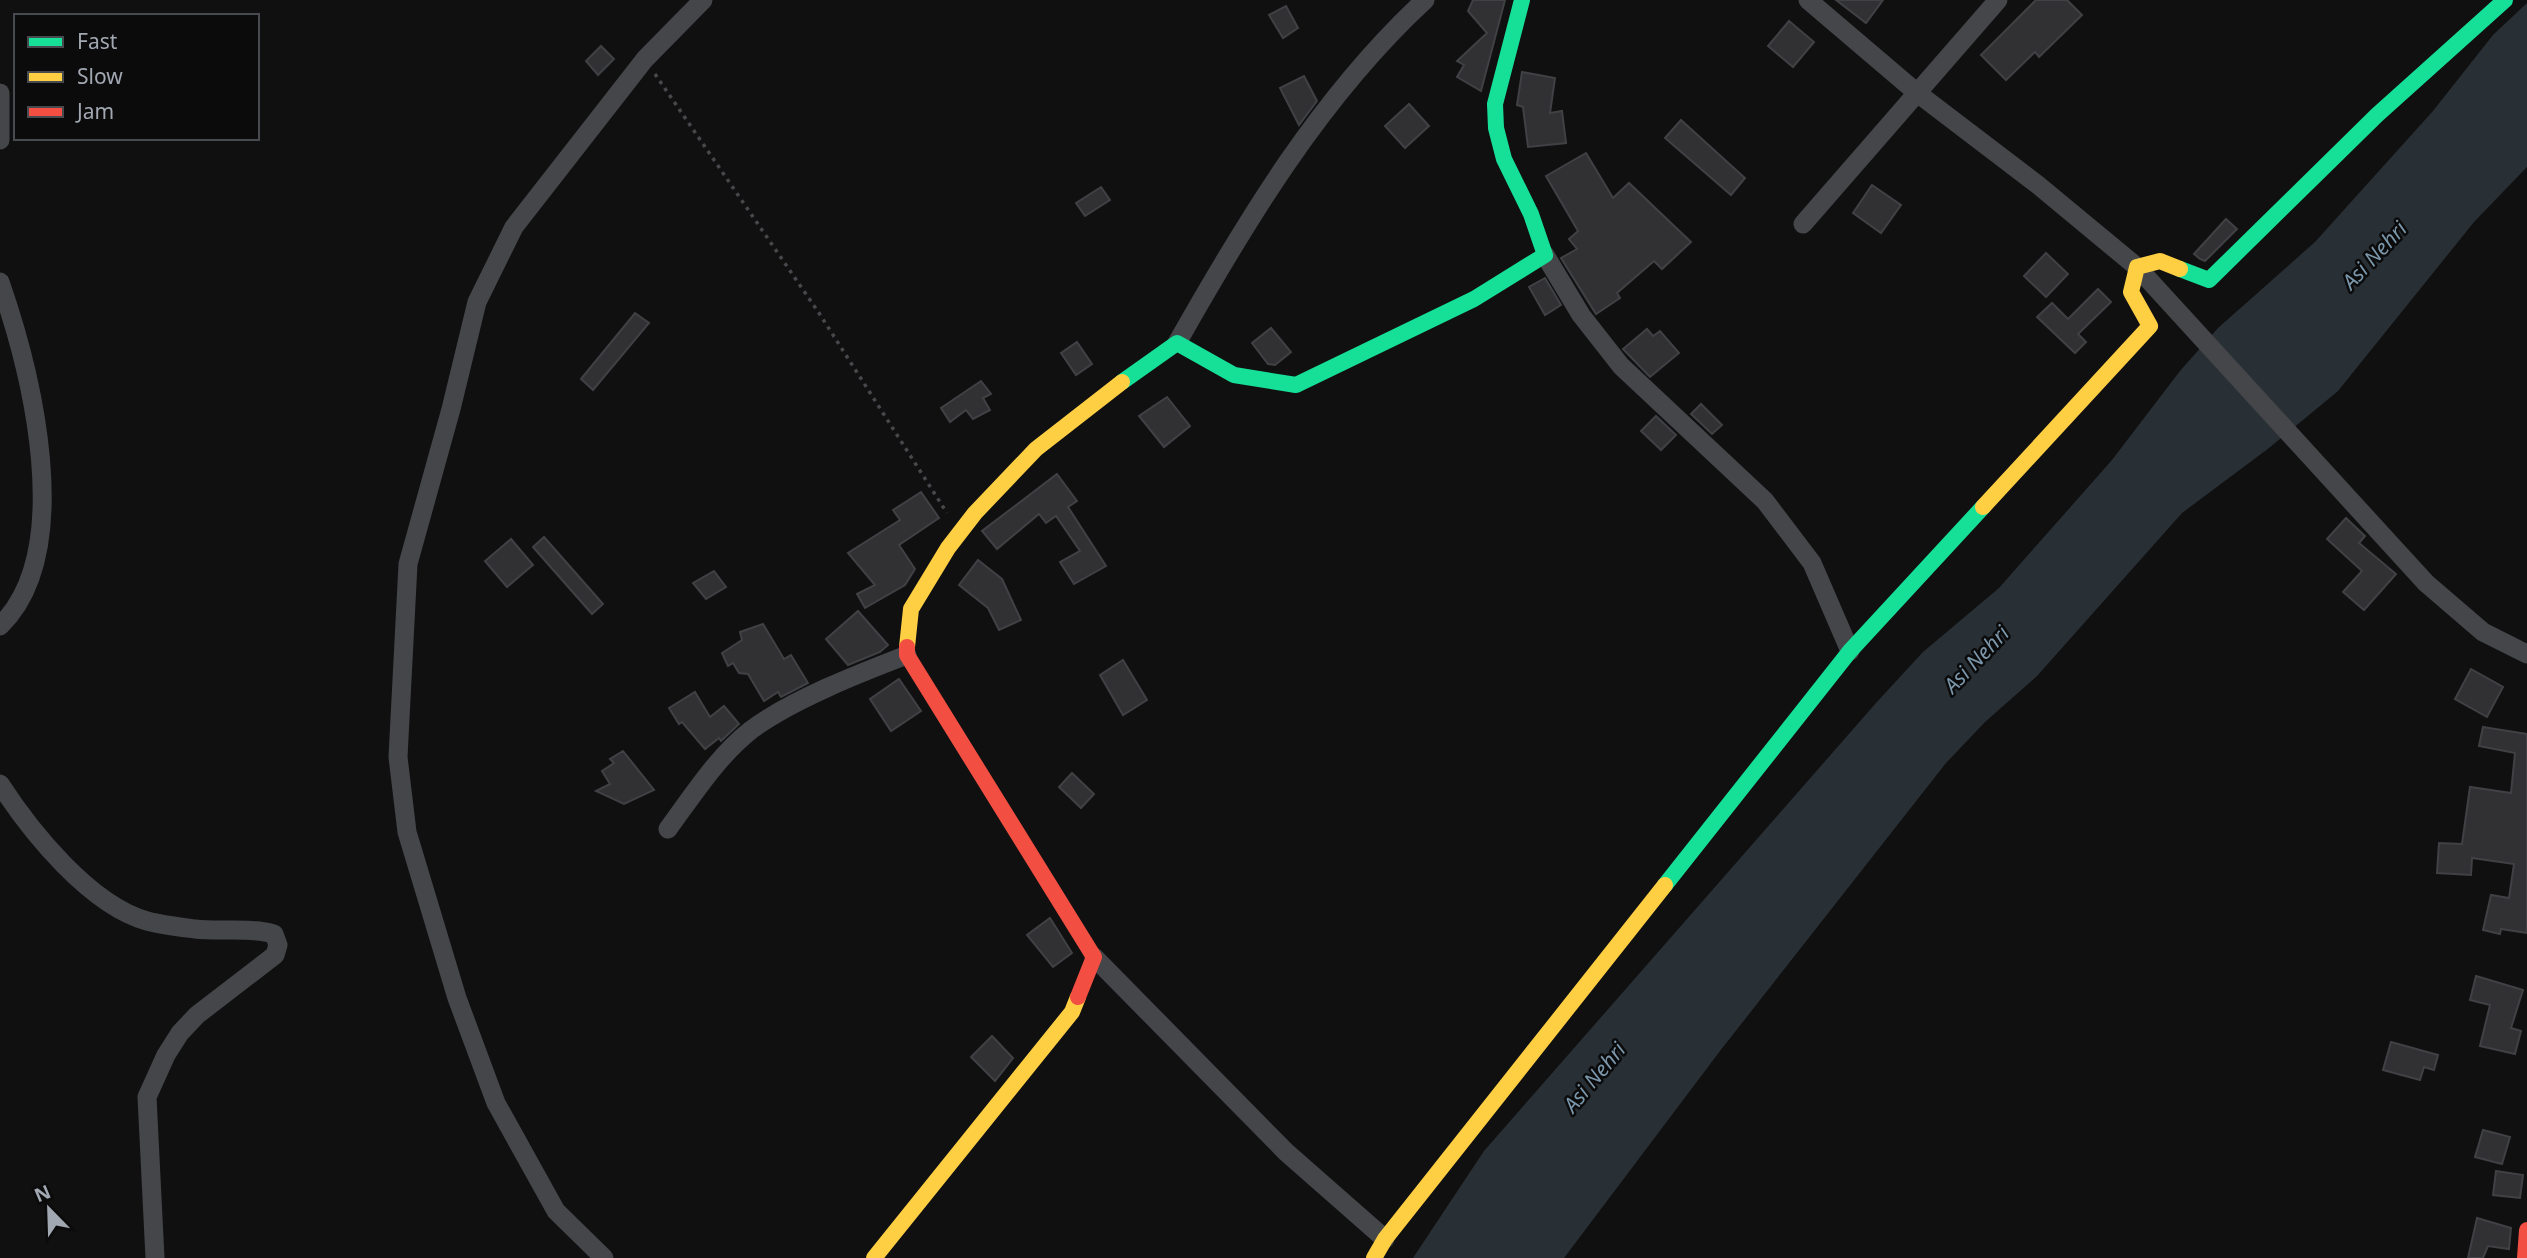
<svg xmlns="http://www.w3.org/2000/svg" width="2527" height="1258" viewBox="0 0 2527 1258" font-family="'Noto Sans',sans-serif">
  <rect width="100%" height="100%" fill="#101011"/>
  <path fill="#293035" d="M 2527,3 L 2527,167 L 2474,222 L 2338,391 L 2269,448 L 2182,513 L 2037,676 L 1985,722 L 1946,763 L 1720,1051 L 1564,1258 L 1413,1258 L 1484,1151 L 1876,703 L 1923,652 L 1999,588 L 2112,460 L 2180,371 L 2218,328 L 2315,242 L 2433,111 L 2493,35 Z"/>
  <g fill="#313133" stroke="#404144" stroke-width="2">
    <path d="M 1473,0 L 1505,0 L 1481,91 L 1457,77 L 1464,65 L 1457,61 L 1487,33 L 1468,11 Z"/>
    <path d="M 1836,0 L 1883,0 L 1866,23 Z"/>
    <path d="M 2036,0 L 2067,0 L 2082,15 L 2039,57 L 2035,52 L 2006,80 L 1981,55 Z"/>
    <path d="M 1286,6 L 1298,28 L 1283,38 L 1269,15 Z"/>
    <path d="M 1789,21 L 1814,42 L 1793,67 L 1768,46 Z"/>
    <path d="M 601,46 L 614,59 L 598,75 L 586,61 Z"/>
    <path d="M 1522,72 L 1555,78 L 1550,113 L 1562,111 L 1566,143 L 1528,147 L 1523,107 L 1517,105 Z"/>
    <path d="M 1304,76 L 1317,101 L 1299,125 L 1280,88 Z"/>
    <path d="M 1409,104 L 1429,126 L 1405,148 L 1385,126 Z"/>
    <path d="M 1681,120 L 1745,178 L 1731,195 L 1665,138 Z"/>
    <path d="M 1586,153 L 1613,198 L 1629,183 L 1691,242 L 1662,269 L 1654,261 L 1617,293 L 1620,298 L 1596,314 L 1561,258 L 1577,249 L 1569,239 L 1578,231 L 1546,176 Z"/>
    <path d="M 1872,185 L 1901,205 L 1881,233 L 1853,213 Z"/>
    <path d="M 1101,187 L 1110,200 L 1085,216 L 1076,203 Z"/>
    <path d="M 2226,219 L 2237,229 L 2205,261 L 2200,259 L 2194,254 Z"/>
    <path d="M 2046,253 L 2068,274 L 2046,297 L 2024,276 Z"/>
    <path d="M 1545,278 L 1561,305 L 1545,315 L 1529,287 Z"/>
    <path d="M 2098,289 L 2111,302 L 2078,334 L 2086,342 L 2075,353 L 2037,317 L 2052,303 L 2068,319 Z"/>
    <path d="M 635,313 L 649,323 L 593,390 L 581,379 Z"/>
    <path d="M 1271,328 L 1291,352 L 1275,365 L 1268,364 L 1252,343 Z"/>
    <path d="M 1647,329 L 1653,336 L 1660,331 L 1679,353 L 1650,377 L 1623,349 Z"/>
    <path d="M 1077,342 L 1092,364 L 1076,375 L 1061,353 Z"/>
    <path d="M 981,381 L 991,394 L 983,398 L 990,410 L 973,419 L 966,410 L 950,422 L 941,408 Z"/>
    <path d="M 1167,397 L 1190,426 L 1164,447 L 1139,416 Z"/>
    <path d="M 1701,404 L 1722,425 L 1712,434 L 1691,414 Z"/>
    <path d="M 1656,416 L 1676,435 L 1661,450 L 1641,431 Z"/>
    <path d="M 1057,474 L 1077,501 L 1068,507 L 1106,566 L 1074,584 L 1060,562 L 1080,551 L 1056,516 L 1046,523 L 1039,514 L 997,549 L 982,531 Z"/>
    <path d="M 921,492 L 939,518 L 899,545 L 915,569 L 905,585 L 865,608 L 857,594 L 875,585 L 848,553 L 900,520 L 893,510 Z"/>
    <path d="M 2346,518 L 2365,536 L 2359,543 L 2396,574 L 2364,610 L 2343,592 L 2362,571 L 2327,539 Z"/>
    <path d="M 544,537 L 603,604 L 592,614 L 533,547 Z"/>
    <path d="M 511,539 L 533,565 L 507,587 L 485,561 Z"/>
    <path d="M 978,560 L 1002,579 L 1021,620 L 999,630 L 988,608 L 959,585 Z"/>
    <path d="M 714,571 L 726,587 L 706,599 L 693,583 Z"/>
    <path d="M 858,611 L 888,645 L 880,652 L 848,665 L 826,639 Z"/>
    <path d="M 763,624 L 784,659 L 791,655 L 808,683 L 781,697 L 778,692 L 764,701 L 748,674 L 739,673 L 733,663 L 728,666 L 722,653 L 742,640 L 740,632 Z"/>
    <path d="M 1123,660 L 1147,700 L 1123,715 L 1100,675 Z"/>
    <path d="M 2471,669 L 2503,687 L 2487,717 L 2455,699 Z"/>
    <path d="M 899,679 L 921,711 L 891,731 L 870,699 Z"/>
    <path d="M 695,692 L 710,717 L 724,706 L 739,724 L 721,741 L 719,738 L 705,749 L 682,722 L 679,724 L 669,708 Z"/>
    <path d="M 2483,727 L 2527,734 L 2527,933 L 2501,929 L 2500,934 L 2483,930 L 2491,895 L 2509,898 L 2514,864 L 2472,858 L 2471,875 L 2437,873 L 2439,843 L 2462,844 L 2470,787 L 2511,793 L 2515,753 L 2479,746 Z"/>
    <path d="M 623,751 L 654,790 L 624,804 L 596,791 L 610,784 L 602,771 L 614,763 L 610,759 Z"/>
    <path d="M 1072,773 L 1094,794 L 1081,808 L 1059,787 Z"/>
    <path d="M 1050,918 L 1072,953 L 1053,967 L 1027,935 Z"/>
    <path d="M 2476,976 L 2523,990 L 2511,1028 L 2521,1031 L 2515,1054 L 2480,1046 L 2490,1005 L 2470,1000 Z"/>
    <path d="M 992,1036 L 1013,1058 L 995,1081 L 971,1057 Z"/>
    <path d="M 2391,1042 L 2438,1055 L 2434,1070 L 2424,1067 L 2420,1080 L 2383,1070 Z"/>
    <path d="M 2483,1130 L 2510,1137 L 2502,1164 L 2475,1157 Z"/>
    <path d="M 2496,1171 L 2523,1175 L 2520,1198 L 2493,1195 Z"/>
    <path d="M 2477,1218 L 2511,1228 L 2509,1249 L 2488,1246 L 2483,1258 L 2468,1258 Z"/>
  </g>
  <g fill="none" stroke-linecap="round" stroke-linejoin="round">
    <path stroke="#47484b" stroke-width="3.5" stroke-dasharray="3.5 5" stroke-linecap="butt" d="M 655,74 L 819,313 L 947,513"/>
    <g stroke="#454649" stroke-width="19">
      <path d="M 1808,0 L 1916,92 L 2038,185 L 2137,267 L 2426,583 L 2483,632 L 2527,654"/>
      <path d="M 0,93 L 0,140"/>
      <path d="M 1803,224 L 1998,0"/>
      <path d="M 1545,255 L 1581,315 L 1621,366 L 1765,501 L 1812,563 L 1850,651"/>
      <path d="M 0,282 C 31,371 77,551 0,626"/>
      <path d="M 1177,343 C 1246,221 1321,96 1425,0"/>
      <path d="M 0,784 C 31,832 90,905 147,921 C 162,925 179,927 195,929 C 220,932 251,927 274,934 L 278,945 L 275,955 L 197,1015 L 180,1033 L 166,1055 L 147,1097 L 155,1258"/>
      <path d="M 668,829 C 693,795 717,757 751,730 C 791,700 860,673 907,655"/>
      <path d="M 1094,957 L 1286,1152 L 1385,1239"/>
      <path d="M 604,1258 L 556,1211 L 496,1103 L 457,998 L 407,832 L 398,757 L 408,564 L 451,409 L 477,302 L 514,227 L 645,59 L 703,0"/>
    </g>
    <g stroke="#16e098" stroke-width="16">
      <path d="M 2180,269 L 2209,280 L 2377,115 L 2505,0"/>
      <path d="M 1122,382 L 1177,343 L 1234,375 L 1296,385 L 1474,299 L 1545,255 L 1531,214 L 1504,159 L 1496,128 L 1495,104 L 1522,0"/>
      <path d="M 1665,885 L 1850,651 L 1983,507"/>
    </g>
    <g stroke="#ffcf43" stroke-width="16">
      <path d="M 1983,507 L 2150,326 L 2131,292 L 2137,267 L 2160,261 L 2180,269"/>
      <path d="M 907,647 L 911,609 L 948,548 L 975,513 L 1036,449 L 1122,382"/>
      <path d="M 874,1258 L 1072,1012 L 1078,997"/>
      <path d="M 1374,1258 L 1385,1239 L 1665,885"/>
    </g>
    <g stroke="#f24e42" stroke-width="16">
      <path d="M 907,647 L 907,655 L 1094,957 L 1078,997"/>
      <path d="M 2525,1258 L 2527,1230"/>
    </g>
  </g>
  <g text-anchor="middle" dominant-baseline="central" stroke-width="5" stroke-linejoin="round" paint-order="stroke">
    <g font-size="21" font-style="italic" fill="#7b97ab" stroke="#0b0b0c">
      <text transform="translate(2374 255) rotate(-47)">Asi Nehri</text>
      <text transform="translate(1976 659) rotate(-46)">Asi Nehri</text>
      <text transform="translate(1594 1077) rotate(-50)">Asi Nehri</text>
    </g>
  </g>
  <rect x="14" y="14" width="245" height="126" fill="#0b0b0c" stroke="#474a4e" stroke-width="2"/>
  <rect x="28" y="37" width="35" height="10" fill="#16e098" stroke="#474a4e" stroke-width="2"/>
  <text x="77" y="49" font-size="21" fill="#a2a8b1">Fast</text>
  <rect x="28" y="72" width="35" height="10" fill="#ffcf43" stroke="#474a4e" stroke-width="2"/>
  <text x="77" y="84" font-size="21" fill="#a2a8b1">Slow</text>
  <rect x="28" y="107" width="35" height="10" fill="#f24e42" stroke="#474a4e" stroke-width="2"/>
  <text x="77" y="119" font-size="21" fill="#a2a8b1">Jam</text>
  <g transform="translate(49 1209) rotate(337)" stroke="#0b0b0c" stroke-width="5" paint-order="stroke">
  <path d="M0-5L12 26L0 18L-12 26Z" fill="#a2a8b1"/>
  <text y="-10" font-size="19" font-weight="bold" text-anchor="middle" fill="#a2a8b1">N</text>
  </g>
</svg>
